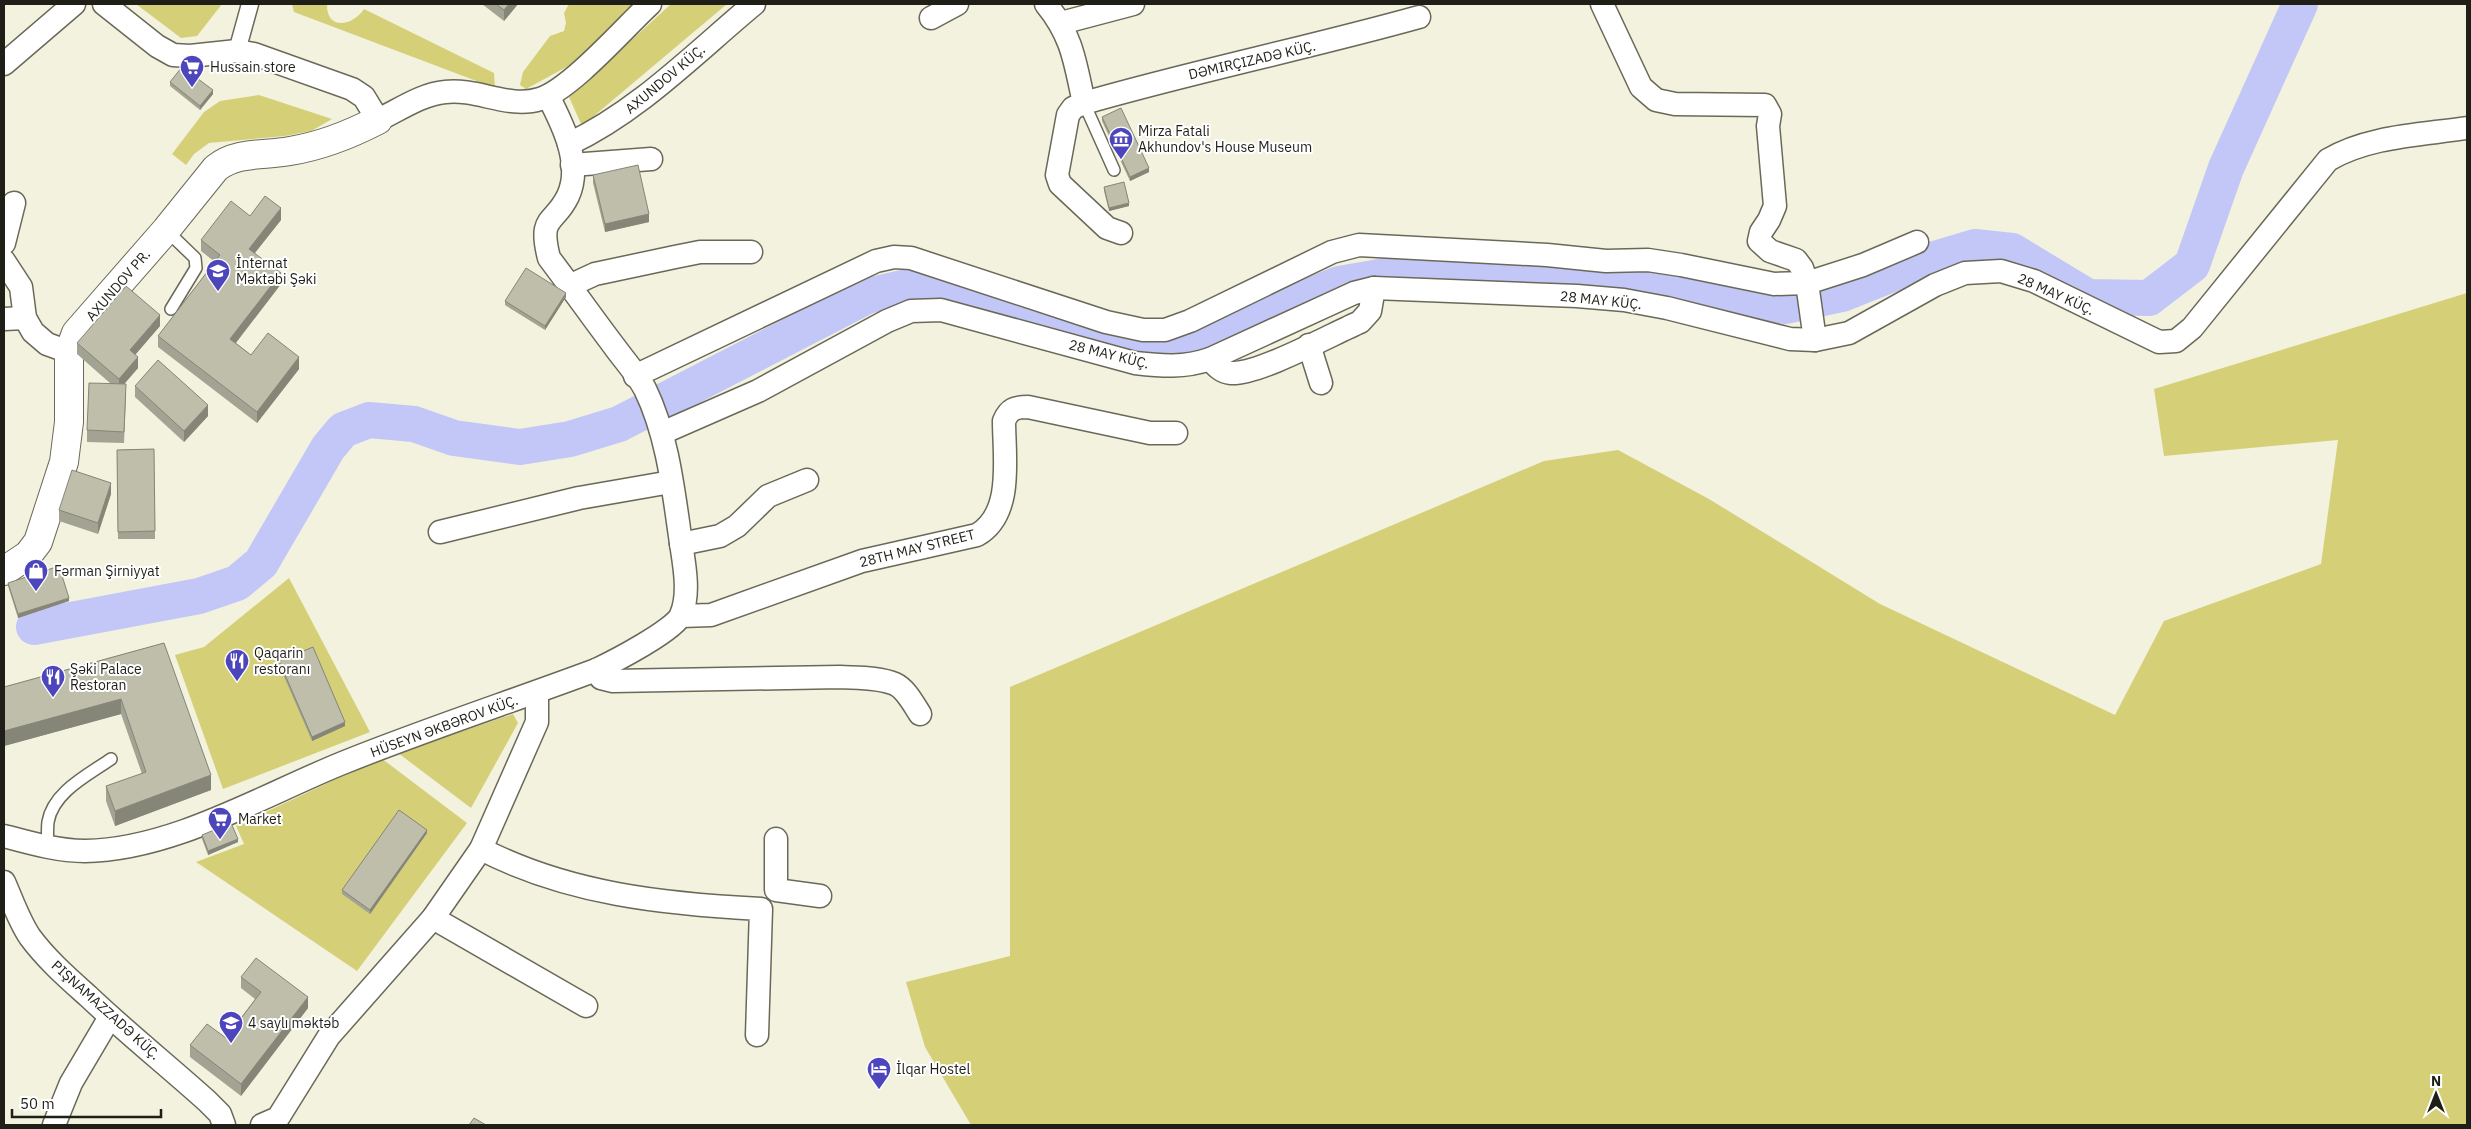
<svg xmlns="http://www.w3.org/2000/svg" width="2471" height="1129" viewBox="0 0 2471 1129" font-family="'IBM Plex Sans',sans-serif">
  <rect width="100%" height="100%" fill="#f2f2de"/>
  <g fill="#d5d078">
    <path d="M 136,4 L 222,4 L 197,36 L 181,38 Z"/>
    <path d="M 292,4 L 327,4 C 326,30 352,27 364,9 L 494,73 L 495,88 L 294,12 Z"/>
    <path d="M 569,4 L 634,4 L 572,64 L 526,89 L 520,85 L 523,72 L 550,36 L 564,31 L 566,23 L 564,13 Z"/>
    <path d="M 671,4 L 727,4 L 582,126 L 569,97 Z"/>
    <path d="M 259,95 L 332,119 L 311,131 L 285,136 L 209,143 L 194,154 L 186,165 L 172,154 L 204,112 L 220,101 Z"/>
    <path d="M 2467,293 L 2467,1125 L 971,1125 L 925,1047 L 906,982 L 1010,956 L 1010,687 L 1544,461 L 1618,450 L 1709,499 L 1880,604 L 2115,715 L 2164,621 L 2321,564 L 2338,440 L 2164,456 L 2154,389 Z"/>
    <path d="M 289,578 L 370,732 L 223,789 L 175,655 L 204,647 Z"/>
    <path d="M 513,714 L 518,723 L 471,808 L 398,753 Z"/>
    <path d="M 381,758 L 467,823 L 357,971 L 196,862 L 244,844 L 236,826 Z"/>
  </g>
  <g fill="none" stroke-linecap="round" stroke-linejoin="round">
    <path stroke="#c2c7f7" stroke-width="36" d="M 34,627 L 199,596 L 237,583 L 261,563 L 328,448 L 343,430 L 369,420 L 414,424 L 454,438 L 520,447 L 570,439 L 619,424 L 867,296 L 911,286 L 940,288 L 1115,342 L 1176,346 L 1250,320 L 1339,284 L 1397,274 L 1476,274 L 1586,277 L 1678,287 L 1786,306 L 1842,294 L 1915,265 L 1975,247 L 2012,251 L 2088,297 L 2149,298 L 2192,265 L 2226,168 L 2300,4"/>
    <defs>
      <g id="service">
        <path d="M 1084,103 L 1114,170"/>
        <path d="M 166,230 L 195,258 L 196,268 L 171,309"/>
        <path d="M 47,846 C 48,839 47,830 48,822 C 53,792 88,775 111,759"/>
      </g>
      <path id="pedestrian" d="M 237,51 L 250,4"/>
      <g id="minor">
        <path d="M 104,4 L 157,46 L 173,55 L 190,56 L 237,51 L 254,54 L 352,89 L 364,97 L 378,120 C 399,110 422,94 445,92 C 477,88 509,109 540,99 C 571,89 624,28 650,4"/>
        <path d="M 1046,4 C 1073,37 1075,63 1084,103 L 1073,108 L 1068,115 L 1057,175 L 1060,184 L 1107,228 L 1121,233"/>
        <path d="M 1602,4 L 1641,87 L 1656,100 L 1675,104 L 1765,105 L 1770,114 L 1768,126 L 1775,206 L 1769,220 L 1761,232 L 1759,241 L 1770,251 L 1796,260 L 1802,268 L 1807,283 L 1815,340"/>
        <path d="M 931,18 L 957,4"/>
        <path d="M 1061,23 L 1133,4"/>
        <path d="M 4,64 L 74,4"/>
        <path d="M 1084,103 C 1195,71 1308,48 1419,17"/>
        <path d="M 569,144 C 639,111 695,53 754,4"/>
        <path d="M 572,165 L 651,159"/>
        <path d="M 4,243 L 14,203"/>
        <path d="M 4,261 L 21,287 L 25,318 L 33,332 L 47,344 L 69,352"/>
        <path d="M 569,286 L 595,274 L 675,257 L 700,252 L 751,252"/>
        <path d="M 4,319 L 25,318"/>
        <path d="M 1309,345 L 1321,383"/>
        <path d="M 1210,359 C 1216,366 1221,372 1231,373 C 1258,375 1332,334 1360,322 L 1370,311 L 1374,288"/>
        <path d="M 635,376 L 876,261 L 894,257 L 911,258 L 1106,322 L 1143,330 L 1165,330 L 1190,321 L 1332,252 L 1359,245 L 1547,255 L 1606,261 L 1648,260 L 1681,265 L 1774,284 L 1807,283 L 1863,265 L 1917,242"/>
        <path d="M 662,433 L 758,391 L 887,321 L 911,311 L 941,310 L 1135,363 C 1162,366 1184,368 1210,359 L 1354,293 L 1374,288 L 1577,296 L 1624,300 L 1667,308 L 1790,339 L 1815,340 L 1849,333 L 1935,285 L 1965,273 L 2001,271 L 2034,281 L 2159,342 L 2176,341 L 2192,328 L 2328,160 C 2368,136 2421,135 2467,128"/>
        <path d="M 440,532 L 579,498 L 671,482"/>
        <path d="M 681,544 L 720,536 L 737,526 L 768,496 L 807,480"/>
        <path d="M 681,616 L 711,615 L 862,561 L 977,535 C 1014,514 1004,457 1004,421 C 1009,409 1015,407 1028,407 L 1150,433 L 1176,433"/>
        <path d="M 596,670 L 601,678 L 613,681 L 840,677 C 857,678 879,677 895,684 C 906,689 914,705 920,714"/>
        <path d="M 4,836 C 30,843 58,851 85,851 C 173,850 265,794 345,762 C 427,729 513,701 596,670 C 613,662 675,630 681,615 C 691,592 683,559 680,536 C 673,487 667,434 645,389 C 637,374 624,360 614,346 C 592,317 571,287 549,258 C 538,215 554,225 568,196 C 583,164 562,123 548,96"/>
        <path d="M 776,839 L 776,890 L 820,896"/>
        <path d="M 481,849 C 568,894 664,904 761,909 L 757,1035"/>
        <path d="M 4,882 C 12,900 19,921 30,937 C 47,960 69,979 89,997 C 127,1033 168,1066 207,1101 L 220,1114 L 224,1125"/>
        <path d="M 433,918 L 586,1006"/>
        <path d="M 54,1125 L 71,1083 L 110,1017"/>
        <path d="M 262,1125 L 278,1118 L 329,1036 L 433,918 L 481,849 L 537,722 L 537,692"/>
      </g>
      <path id="tertiary" d="M 4,571 L 28,555 L 38,542 L 64,462 L 69,422 L 69,352 L 76,333 L 166,230 L 216,168 C 238,151 264,156 290,151 C 321,146 351,134 378,120"/>
    </defs>
    <use href="#service" stroke="#6a6958" stroke-width="14"/>
    <use href="#pedestrian" stroke="#6a6958" stroke-width="19"/>
    <use href="#minor" stroke="#6a6958" stroke-width="25"/>
    <use href="#tertiary" stroke="#6a6958" stroke-width="30"/>
    <use href="#service" stroke="#fff" stroke-width="11"/>
    <use href="#pedestrian" stroke="#fff" stroke-width="16"/>
    <use href="#minor" stroke="#fff" stroke-width="22"/>
    <use href="#tertiary" stroke="#fff" stroke-width="28"/>
  </g>
  <g fill="#a3a393">
    <path d="M 482,4 L 518,4 L 504,21 Z"/>
    <path d="M 170,82 L 213,94 L 200,110 L 170,86 Z"/>
    <path d="M 1102,117 L 1149,172 L 1130,181 L 1102,121 Z"/>
    <path d="M 593,175 L 649,222 L 605,232 L 593,183 Z"/>
    <path d="M 1104,187 L 1129,206 L 1109,211 L 1104,191 Z"/>
    <path d="M 250,216 L 281,220 L 255,253 L 281,284 L 236,343 L 251,355 L 299,369 L 257,423 L 158,347 L 158,336 L 215,262 L 201,251 L 201,240 Z"/>
    <path d="M 566,297 L 545,330 L 505,305 L 505,301 Z"/>
    <path d="M 160,326 L 135,354 L 138,368 L 124,384 L 126,396 L 124,443 L 87,442 L 87,430 L 111,384 L 77,354 L 77,343 Z"/>
    <path d="M 135,386 L 208,416 L 184,442 L 135,397 Z"/>
    <path d="M 154,449 L 155,539 L 118,539 L 117,450 Z"/>
    <path d="M 111,494 L 98,534 L 59,521 L 59,510 Z"/>
    <path d="M 8,583 L 69,601 L 18,618 L 8,586 Z"/>
    <path d="M 164,643 L 211,790 L 115,826 L 106,801 L 106,786 L 142,774 L 121,714 L 4,746 L 4,687 Z"/>
    <path d="M 279,661 L 345,726 L 312,741 L 279,665 Z"/>
    <path d="M 427,833 L 370,914 L 342,894 L 342,890 Z"/>
    <path d="M 202,835 L 238,842 L 208,855 L 202,839 Z"/>
    <path d="M 241,977 L 308,1008 L 241,1096 L 190,1057 L 190,1045 L 226,1038 L 255,999 L 241,988 Z"/>
  </g>
  <g fill="#858578">
    <path d="M 509,4 L 518,4 L 504,21 L 504,10 Z"/>
    <path d="M 213,90 L 213,94 L 200,110 L 200,106 Z"/>
    <path d="M 1149,168 L 1149,172 L 1130,181 L 1130,177 Z"/>
    <path d="M 1129,203 L 1129,206 L 1109,211 L 1109,208 Z"/>
    <path d="M 281,208 L 281,220 L 249,260 L 249,249 Z"/>
    <path d="M 649,214 L 649,222 L 605,232 L 605,224 Z"/>
    <path d="M 281,273 L 281,284 L 230,350 L 230,339 Z"/>
    <path d="M 566,293 L 566,297 L 545,330 L 545,326 Z"/>
    <path d="M 160,315 L 160,326 L 130,361 L 130,350 Z"/>
    <path d="M 138,357 L 138,368 L 119,390 L 119,379 Z"/>
    <path d="M 299,357 L 299,369 L 257,423 L 257,412 Z"/>
    <path d="M 208,405 L 208,416 L 184,442 L 184,431 Z"/>
    <path d="M 111,483 L 111,494 L 98,534 L 98,523 Z"/>
    <path d="M 69,598 L 69,601 L 18,618 L 18,614 Z"/>
    <path d="M 121,699 L 121,714 L 4,746 L 4,731 Z"/>
    <path d="M 345,722 L 345,726 L 312,741 L 312,737 Z"/>
    <path d="M 211,775 L 211,790 L 115,826 L 115,811 Z"/>
    <path d="M 427,830 L 427,833 L 370,914 L 370,910 Z"/>
    <path d="M 238,839 L 238,842 L 208,855 L 208,851 Z"/>
    <path d="M 308,997 L 308,1008 L 241,1096 L 241,1084 Z"/>
  </g>
  <g fill="#bebeab" stroke="#858578">
    <path d="M 496,4 L 509,4 L 504,10 Z"/>
    <path d="M 182,67 L 213,90 L 200,106 L 170,82 Z"/>
    <path d="M 1121,108 L 1149,168 L 1130,177 L 1102,117 Z"/>
    <path d="M 638,165 L 649,214 L 605,224 L 593,175 Z"/>
    <path d="M 1124,182 L 1129,203 L 1109,208 L 1104,187 Z"/>
    <path d="M 265,196 L 281,208 L 249,249 L 281,273 L 230,339 L 251,355 L 268,333 L 299,357 L 257,412 L 158,336 L 220,255 L 201,240 L 231,201 L 250,216 Z"/>
    <path d="M 526,268 L 566,293 L 545,326 L 505,301 Z"/>
    <path d="M 126,286 L 160,315 L 130,350 L 138,357 L 119,379 L 77,343 Z"/>
    <path d="M 158,360 L 208,405 L 184,431 L 135,386 Z"/>
    <path d="M 89,383 L 126,384 L 124,432 L 87,430 Z"/>
    <path d="M 154,449 L 155,531 L 118,532 L 117,450 Z"/>
    <path d="M 72,470 L 111,483 L 98,523 L 59,510 Z"/>
    <path d="M 59,566 L 69,598 L 18,614 L 8,583 Z"/>
    <path d="M 164,643 L 211,775 L 115,811 L 106,786 L 146,772 L 121,699 L 4,731 L 4,687 Z"/>
    <path d="M 313,647 L 345,722 L 312,737 L 279,661 Z"/>
    <path d="M 399,810 L 427,830 L 370,910 L 342,890 Z"/>
    <path d="M 231,823 L 238,839 L 208,851 L 202,835 Z"/>
    <path d="M 256,958 L 308,997 L 241,1084 L 190,1045 L 207,1024 L 226,1038 L 261,992 L 241,977 Z"/>
    <path d="M 474,1118 L 486,1125 L 469,1125 Z"/>
  </g>
  <defs>
    <symbol id="supermarket-pin" viewBox="-11 -11 22 30"><path d="M0 17L-7.5 6A9.5 9.5 0 1 1 7.5 6Z" fill="#4c45bb" stroke="#fff"/><path d="M-6-5.5h2.5l.6 2H6L4.5 2H-2.5L-4.4-4H-6ZM-1.5 3.2a1.3 1.3 0 1 0 .1 0ZM3 3.2a1.3 1.3 0 1 0 .1 0Z" fill="#fff"/></symbol>
    <symbol id="museum-pin" viewBox="-11 -11 22 30"><path d="M0 17L-7.5 6A9.5 9.5 0 1 1 7.5 6Z" fill="#4c45bb" stroke="#fff"/><path d="M0-6L6-3V-2H-6V-3ZM-5-1h2V3h-2ZM-1-1h2V3h-2ZM3-1h2V3H3ZM-6 4H6V6H-6Z" fill="#fff"/></symbol>
    <symbol id="school-pin" viewBox="-11 -11 22 30"><path d="M0 17L-7.5 6A9.5 9.5 0 1 1 7.5 6Z" fill="#4c45bb" stroke="#fff"/><path d="M0-5L7-2L0 1L-7-2ZM-4 1L0 2.5L4 1V4Q0 6-4 4Z" fill="#fff"/></symbol>
    <symbol id="shop-pin" viewBox="-11 -11 22 30"><path d="M0 17L-7.5 6A9.5 9.5 0 1 1 7.5 6Z" fill="#4c45bb" stroke="#fff"/><path d="M-5-2.5h2.3a2.7 3.5 0 0 1 5.4 0H5L5.5 6h-11ZM-1.5-2.5h3a1.5 2.3 0 0 0-3 0Z" fill="#fff"/></symbol>
    <symbol id="restaurant-pin" viewBox="-11 -11 22 30"><path d="M0 17L-7.5 6A9.5 9.5 0 1 1 7.5 6Z" fill="#4c45bb" stroke="#fff"/><path d="M-5-6h1v4h1v-4h1v4h1v-4h1v5L-1.5 .5V6h-2V.5L-5-1ZM5-6V6H3V1.5H1.5Q1.5-4 5-6Z" fill="#fff"/></symbol>
    <symbol id="hotel-pin" viewBox="-11 -11 22 30"><path d="M0 17L-7.5 6A9.5 9.5 0 1 1 7.5 6Z" fill="#4c45bb" stroke="#fff"/><path d="M-6-4.5h1.5V1H6V5H4.5V3h-9V5H-6ZM-4 0a1.8 1.8 0 1 1 3.6 0ZM.5 0V-2.5h3Q6-2.5 6 0Z" fill="#fff"/></symbol>
  </defs>
  <g fill-rule="evenodd">
    <use href="#supermarket-pin" x="178" y="53" width="28" height="38"/>
    <use href="#museum-pin" x="1107" y="125" width="28" height="38"/>
    <use href="#school-pin" x="204" y="257" width="28" height="38"/>
    <use href="#shop-pin" x="22" y="557" width="28" height="38"/>
    <use href="#restaurant-pin" x="223" y="647" width="28" height="38"/>
    <use href="#restaurant-pin" x="39" y="663" width="28" height="38"/>
    <use href="#supermarket-pin" x="206" y="805" width="28" height="38"/>
    <use href="#school-pin" x="217" y="1009" width="28" height="38"/>
    <use href="#hotel-pin" x="865" y="1055" width="28" height="38"/>
  </g>
  <g text-anchor="middle" dominant-baseline="central" stroke-width="4" stroke-linejoin="round" paint-order="stroke">
    <g font-size="14" fill="#1f1f18" stroke="#fff">
      <text transform="translate(1252 60) rotate(-13)">DƏMIRÇIZADƏ KÜÇ.</text>
      <text transform="translate(665 79) rotate(-40)">AXUNDOV KÜÇ.</text>
      <text transform="translate(118 285) rotate(-49)">AXUNDOV PR.</text>
      <text transform="translate(2056 294) rotate(24)">28 MAY KÜÇ.</text>
      <text transform="translate(1601 300) rotate(6)">28 MAY KÜÇ.</text>
      <text transform="translate(1109 354) rotate(14)">28 MAY KÜÇ.</text>
      <text transform="translate(917 548) rotate(-14)">28TH MAY STREET</text>
      <text transform="translate(444 726) rotate(-20)">HÜSEYN ƏKBƏROV KÜÇ.</text>
      <text transform="translate(106 1010) rotate(42)">PIŞNAMAZZADƏ KÜÇ.</text>
    </g>
    <g font-size="14" fill="#1f1f18" stroke="#fff" text-anchor="start">
      <text x="210" y="67">Hussain store</text>
      <text x="1138" y="131">Mirza Fatali<tspan x="1138" dy="16">Akhundov's House Museum</tspan></text>
      <text x="236" y="263">İnternat<tspan x="236" dy="16">Məktəbi Şəki</tspan></text>
      <text x="54" y="571">Fərman Şirniyyat</text>
      <text x="254" y="653">Qaqarin<tspan x="254" dy="16">restoranı</tspan></text>
      <text x="70" y="669">Şəki Palace<tspan x="70" dy="16">Restoran</tspan></text>
      <text x="238" y="819">Market</text>
      <text x="248" y="1023">4 saylı məktəb</text>
      <text x="896" y="1069">İlqar Hostel</text>
    </g>
  </g>
  <rect width="2471" height="1129" fill="none" stroke="#1f1f18" stroke-width="10"/>
  <g transform="translate(2436 1094)" stroke="#ffffff" stroke-width="4" paint-order="stroke">
  <path d="M0-4L9 19L0 12L-9 19Z" fill="#1f1f18"/>
  <text y="-8" font-size="14" font-weight="bold" text-anchor="middle" fill="#1f1f18">N</text>
  </g>
  <path d="M12 1109v8h149v-8" fill="none" stroke="#1f1f18" stroke-width="2.5"/>
  <text x="20" y="1109" font-size="15" fill="#1f1f18" stroke="#ffffff" stroke-width="4" paint-order="stroke">50 m</text>
</svg>
